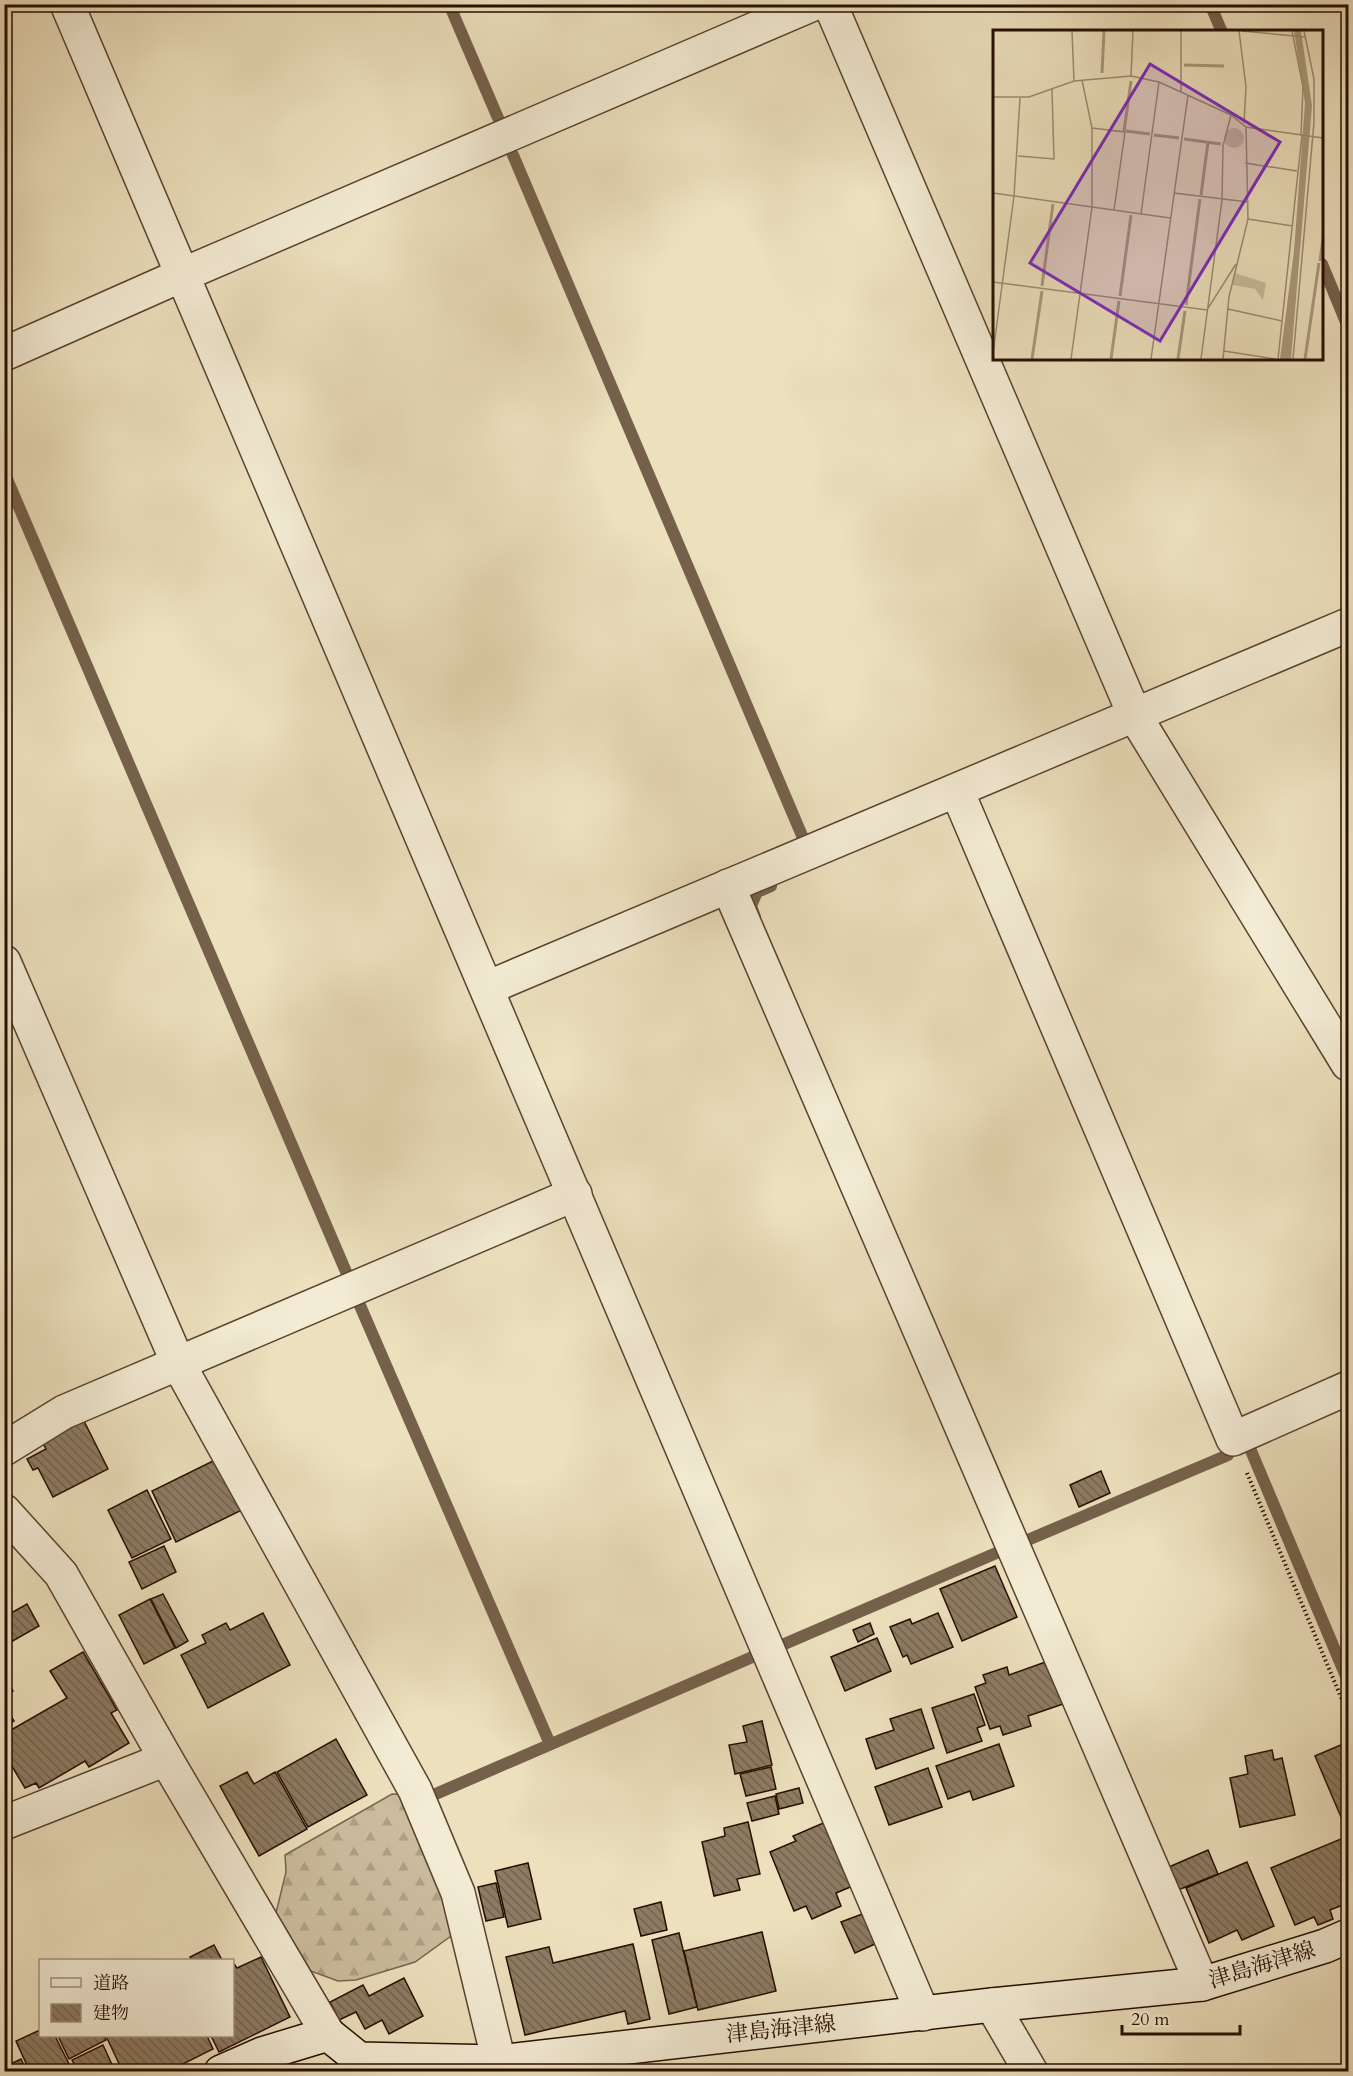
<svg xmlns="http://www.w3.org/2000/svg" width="1353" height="2076" viewBox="0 0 1353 2076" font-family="Cardo,'Noto Serif JP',serif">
  <defs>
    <pattern id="forest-firs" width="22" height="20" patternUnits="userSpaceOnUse" patternTransform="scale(1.5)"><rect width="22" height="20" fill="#cbbc9d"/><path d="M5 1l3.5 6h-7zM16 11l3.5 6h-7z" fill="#aea085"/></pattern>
    <pattern id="building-back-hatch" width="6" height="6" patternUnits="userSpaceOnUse" patternTransform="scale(1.5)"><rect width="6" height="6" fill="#8d7b63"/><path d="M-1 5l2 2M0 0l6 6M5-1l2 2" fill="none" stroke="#73634f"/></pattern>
  </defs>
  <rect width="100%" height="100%" fill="#ece0bd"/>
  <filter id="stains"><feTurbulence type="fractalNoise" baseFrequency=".00333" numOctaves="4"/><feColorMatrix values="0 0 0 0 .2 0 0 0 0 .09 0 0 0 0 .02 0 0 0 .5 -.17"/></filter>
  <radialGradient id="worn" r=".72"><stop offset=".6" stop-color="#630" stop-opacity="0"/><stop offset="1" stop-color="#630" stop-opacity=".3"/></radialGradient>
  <path fill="url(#forest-firs)" stroke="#79654f" stroke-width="1.5" d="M 392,1794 L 410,1795 L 458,1931 L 415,1962 L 356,1980 L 338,1981 L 305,1969 L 275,1917 L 286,1872 L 285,1855 Z"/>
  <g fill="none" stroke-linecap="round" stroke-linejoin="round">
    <g stroke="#75614b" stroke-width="12">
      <path d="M 449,4 L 498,118"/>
      <path d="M 1210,4 L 1222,32"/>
      <path d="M 513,155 L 806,845"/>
      <path d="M 1322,264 L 1348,327"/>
      <path d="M 4,472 L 347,1274"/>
      <path d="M 755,917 L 751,906 L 757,892 L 771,886"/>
      <path d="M 355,1294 L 550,1744"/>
      <path d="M 1249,1446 L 1348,1681"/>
      <path d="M 1023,1542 L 1228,1455"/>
      <path d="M 782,1645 L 1001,1551"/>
      <path d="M 431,1796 L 757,1655"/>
    </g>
  </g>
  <g fill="url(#building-back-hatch)" stroke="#270e01" stroke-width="1.5">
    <path d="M 81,1415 L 108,1469 L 53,1497 L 38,1468 L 33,1470 L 27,1459 L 46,1449 L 39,1436 Z"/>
    <path d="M 217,1459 L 242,1510 L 176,1542 L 152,1491 Z"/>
    <path d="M 1101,1471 L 1110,1493 L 1079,1507 L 1070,1485 Z"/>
    <path d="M 147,1490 L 171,1539 L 132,1558 L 108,1510 Z"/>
    <path d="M 164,1546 L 176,1572 L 142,1589 L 129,1562 Z"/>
    <path d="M 995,1566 L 1017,1617 L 962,1641 L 940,1589 Z"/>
    <path d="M 163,1594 L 188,1641 L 176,1648 L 151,1599 Z"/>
    <path d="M 150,1599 L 175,1648 L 144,1664 L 119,1615 Z"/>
    <path d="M 27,1604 L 39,1626 L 4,1646 L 4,1617 Z"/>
    <path d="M 263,1613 L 290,1665 L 208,1708 L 181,1655 L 206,1643 L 202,1635 L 226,1623 L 230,1630 Z"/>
    <path d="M 938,1613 L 953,1647 L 911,1664 L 907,1655 L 903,1657 L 890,1627 L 910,1619 L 912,1624 Z"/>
    <path d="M 870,1623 L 874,1634 L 858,1642 L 853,1630 Z"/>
    <path d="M 877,1638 L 891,1671 L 845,1691 L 831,1657 Z"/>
    <path d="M 83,1652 L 117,1710 L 111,1713 L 129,1743 L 89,1767 L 85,1761 L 39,1788 L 36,1783 L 25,1788 L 4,1753 L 4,1734 L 67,1698 L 50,1671 Z"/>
    <path d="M 1051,1660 L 1066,1703 L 1028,1716 L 1031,1726 L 1003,1735 L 1000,1726 L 990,1729 L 975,1687 L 986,1683 L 983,1675 L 1007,1667 L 1009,1675 Z"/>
    <path d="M 4,1677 L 13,1691 L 4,1696 Z"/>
    <path d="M 974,1694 L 985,1725 L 977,1728 L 982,1741 L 947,1753 L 932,1708 Z"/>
    <path d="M 4,1704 L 14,1721 L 4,1727 Z"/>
    <path d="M 921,1709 L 934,1748 L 876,1769 L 866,1739 L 894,1730 L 890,1719 Z"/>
    <path d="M 762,1721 L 772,1765 L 735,1774 L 729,1745 L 747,1742 L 743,1726 Z"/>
    <path d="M 336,1739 L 367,1795 L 308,1827 L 277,1772 Z"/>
    <path d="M 1348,1742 L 1348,1822 L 1344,1824 L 1315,1756 Z"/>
    <path d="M 999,1744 L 1014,1786 L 973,1800 L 970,1791 L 948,1799 L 936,1766 Z"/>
    <path d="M 1272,1750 L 1274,1760 L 1282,1758 L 1295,1815 L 1240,1827 L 1230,1778 L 1248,1774 L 1245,1756 Z"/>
    <path d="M 771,1767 L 776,1789 L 746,1796 L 740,1774 Z"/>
    <path d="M 928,1768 L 942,1807 L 889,1825 L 875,1787 Z"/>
    <path d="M 247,1772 L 254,1784 L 275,1772 L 307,1829 L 259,1856 L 220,1786 Z"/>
    <path d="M 799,1788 L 803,1803 L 779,1809 L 776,1794 Z"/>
    <path d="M 775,1796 L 779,1814 L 752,1821 L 747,1803 Z"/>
    <path d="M 828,1821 L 855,1885 L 836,1893 L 841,1906 L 812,1919 L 806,1906 L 794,1911 L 770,1852 L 796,1841 L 793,1836 Z"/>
    <path d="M 748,1822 L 760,1874 L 737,1879 L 740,1890 L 714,1896 L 702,1842 L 725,1836 L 724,1828 Z"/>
    <path d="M 1348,1836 L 1348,1903 L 1330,1910 L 1333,1919 L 1318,1925 L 1314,1917 L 1295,1925 L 1271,1868 Z"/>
    <path d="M 1208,1850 L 1218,1874 L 1178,1890 L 1169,1867 Z"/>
    <path d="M 1247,1862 L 1274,1926 L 1242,1940 L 1237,1930 L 1209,1943 L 1186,1888 Z"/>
    <path d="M 528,1863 L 541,1919 L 508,1927 L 495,1871 Z"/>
    <path d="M 496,1883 L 504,1917 L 486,1921 L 478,1887 Z"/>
    <path d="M 661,1902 L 667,1930 L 641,1936 L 634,1909 Z"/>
    <path d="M 865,1913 L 877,1943 L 855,1953 L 841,1922 Z"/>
    <path d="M 762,1932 L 776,1991 L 698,2010 L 684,1951 Z"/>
    <path d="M 679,1933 L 697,2007 L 669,2014 L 652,1940 Z"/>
    <path d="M 633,1944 L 650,2019 L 628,2024 L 625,2011 L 525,2035 L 506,1957 L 549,1947 L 553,1963 Z"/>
    <path d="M 214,1945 L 222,1960 L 192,1960 L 190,1957 Z"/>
    <path d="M 261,1957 L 290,2017 L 219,2052 L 211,2036 L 232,2036 L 232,1961 L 237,1968 Z"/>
    <path d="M 404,1978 L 423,2016 L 389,2034 L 382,2020 L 365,2029 L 356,2012 L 339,2020 L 330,2002 L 363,1985 L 369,1996 Z"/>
    <path d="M 40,2030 L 40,2036 L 55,2036 L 73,2072 L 30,2072 L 16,2041 Z"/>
    <path d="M 58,2036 L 104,2036 L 106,2040 L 69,2059 Z"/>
    <path d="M 106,2036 L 207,2036 L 213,2049 L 167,2072 L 123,2072 Z"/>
    <path d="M 103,2045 L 114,2069 L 109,2072 L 78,2072 L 72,2060 Z"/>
    <path d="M 21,2059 L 27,2072 L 4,2072 L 4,2067 Z"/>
  </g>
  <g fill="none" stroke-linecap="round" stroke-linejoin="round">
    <defs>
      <g id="minor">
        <path d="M 67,4 L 923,2014"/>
        <path d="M 830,4 L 1135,716 L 1348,1064"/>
        <path d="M 4,354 L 182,275 L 813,4"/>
        <path d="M 957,791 L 1233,1439 L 1348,1388"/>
        <path d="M 728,886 L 1202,1984"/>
        <path d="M 4,962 L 178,1363 L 415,1790 L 458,1893 L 499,2062"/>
        <path d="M 487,988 L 1348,625"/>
        <path d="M 4,1449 L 64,1412 L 575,1194"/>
        <path d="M 4,1511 L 61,1574 L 166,1759 L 328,2034"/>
        <path d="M 4,1823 L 166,1759"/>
        <path d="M 992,2005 L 1031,2072"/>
      </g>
      <path id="secondary" d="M 221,2072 L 262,2054 L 328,2034 L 359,2059 L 499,2062 L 992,2005 L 1202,1984 L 1325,1946 L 1348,1936"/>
    </defs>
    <use href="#minor" stroke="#584230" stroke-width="36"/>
    <use href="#secondary" stroke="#270e01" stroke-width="36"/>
    <path stroke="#270e01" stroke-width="4" stroke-dasharray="1.5 3" stroke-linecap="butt" d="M 1247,1473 L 1348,1714"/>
    <use href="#minor" stroke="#f3ebd4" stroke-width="33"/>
    <use href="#secondary" stroke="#f3ebd4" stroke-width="33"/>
  </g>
  <g text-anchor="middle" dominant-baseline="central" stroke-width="6" stroke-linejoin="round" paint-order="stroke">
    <g font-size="22" fill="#270e01" stroke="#f3ebd4">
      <text transform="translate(1262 1965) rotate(-17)">津島海津線</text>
      <text transform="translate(781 2029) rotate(-6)">津島海津線</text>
    </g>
  </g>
  <g transform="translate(993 30)">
    <rect width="330" height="330" fill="#ece0bd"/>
    <path d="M231 108a10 10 0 1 1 20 0a10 10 0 1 1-20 0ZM 242,243 L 273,253 L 270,270 L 262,259 L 240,255 Z" fill="#cbbc9d"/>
    <path d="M 301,1 L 308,1 L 319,76 L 298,329 L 287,329 L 301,221 L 312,73 Z" fill="#a9997d"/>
    <path fill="none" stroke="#a9997d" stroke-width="3" d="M 191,35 L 231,36M 109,43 L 111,1M 131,101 L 138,51M 133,101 L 157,104M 161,105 L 186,108M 191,109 L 228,114M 208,165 L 215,112M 327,231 L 330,209M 49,256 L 60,174M 127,266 L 138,185M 193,275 L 207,169M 39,329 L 49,261M 118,329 L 126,271M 185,329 L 192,281M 312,329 L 326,233"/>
    <path fill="none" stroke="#9d8c72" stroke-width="1.5" d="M 79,1 L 81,51M 246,1 L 253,57 L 251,93M 249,1 L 312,7M 299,1 L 310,57 L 308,105M 138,46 L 140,1M 188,62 L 188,1M 0,67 L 36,67 L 81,51 L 138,46 L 166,52 L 238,85 L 253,97 L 330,108M 99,98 L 132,102 L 121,180M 25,126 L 61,129 L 59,59M 252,133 L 304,141M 0,163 L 177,188M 181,163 L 255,172M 148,184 L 166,52M 255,189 L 300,196M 0,252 L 214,280 L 243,234M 235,279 L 289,291M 231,321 L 282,329M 0,323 L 21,166 L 27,68M 78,329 L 99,177 L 99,98 L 89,50M 158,329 L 195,65M 208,329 L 229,170 L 230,116 L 238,85M 230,329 L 236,267 L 255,189 L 253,97M 285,329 L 309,105M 300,329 L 321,92 L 321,49 L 311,1"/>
    <path fill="#7b2cbf" fill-opacity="0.15" stroke="#7b2cbf" stroke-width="3" d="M 157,34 L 287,112 L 167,311 L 37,233 Z"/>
    <rect width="330" height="330" fill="none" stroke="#270e01" stroke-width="3"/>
  </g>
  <rect width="1353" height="2076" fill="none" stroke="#ece0bd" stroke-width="24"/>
  <rect x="6" y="6" width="1341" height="2064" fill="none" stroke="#270e01" stroke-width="3"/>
  <rect x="12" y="12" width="1329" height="2052" fill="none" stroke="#270e01" stroke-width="1.5"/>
  <rect x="39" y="1959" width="195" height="78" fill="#f3ebd4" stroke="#a19380" stroke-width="1.5"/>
  <rect x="51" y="1978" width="30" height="9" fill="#f3ebd4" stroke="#a19380" stroke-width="1.5"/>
  <text x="93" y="1989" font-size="18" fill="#270e01">道路</text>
  <rect x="51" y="2004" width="30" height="18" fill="url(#building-back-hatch)" stroke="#a19380" stroke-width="1.5"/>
  <text x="93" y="2019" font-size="18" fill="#270e01">建物</text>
  <path d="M1122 2025v9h118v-9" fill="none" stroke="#270e01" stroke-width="3"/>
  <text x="1131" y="2025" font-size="18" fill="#270e01" stroke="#f3ebd4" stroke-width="4.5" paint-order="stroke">20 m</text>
  <rect width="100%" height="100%" filter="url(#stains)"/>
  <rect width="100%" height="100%" fill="url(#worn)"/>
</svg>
